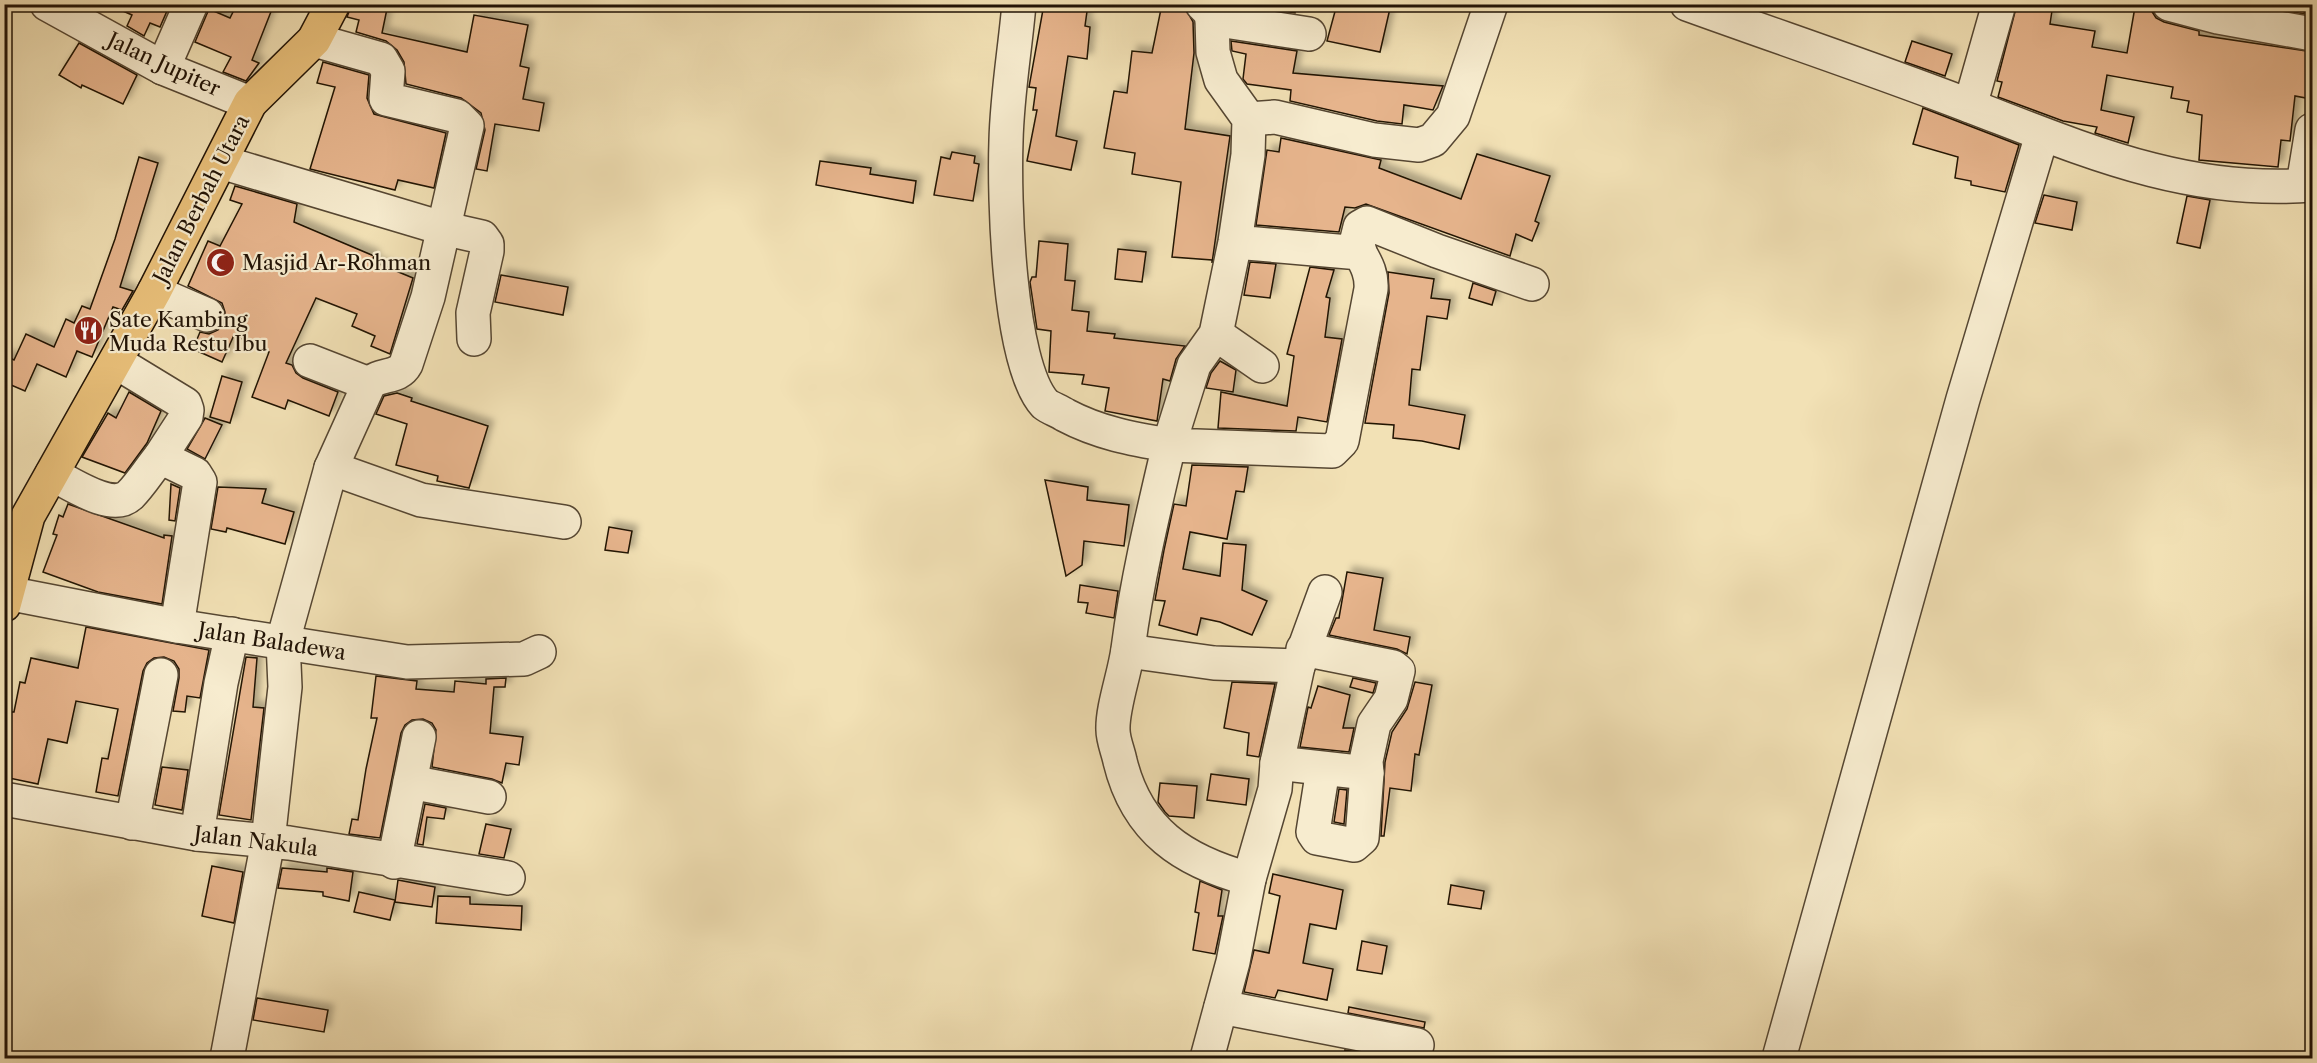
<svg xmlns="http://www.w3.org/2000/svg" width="2317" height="1063" viewBox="0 0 2317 1063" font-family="'Libre Caslon Text',serif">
  <defs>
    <filter id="shadow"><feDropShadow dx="5.5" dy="-5.5" stdDeviation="3" flood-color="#0004"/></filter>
  </defs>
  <rect width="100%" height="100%" fill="#f2e1b5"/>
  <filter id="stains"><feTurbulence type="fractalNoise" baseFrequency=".00333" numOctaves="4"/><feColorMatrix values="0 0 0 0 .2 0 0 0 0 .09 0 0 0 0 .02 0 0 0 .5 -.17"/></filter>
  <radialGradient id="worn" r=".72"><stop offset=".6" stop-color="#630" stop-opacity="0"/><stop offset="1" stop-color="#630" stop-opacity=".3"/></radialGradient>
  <g fill="#e6b48c" stroke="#211306" stroke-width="1.5" filter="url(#shadow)">
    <path d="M 107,4 L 170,4 L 160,27 L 150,23 L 144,36 L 127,26 L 132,15 Z"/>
    <path d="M 237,4 L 274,4 L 252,60 L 259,63 L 246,81 L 223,72 L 231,57 L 195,42 L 209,9 L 230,18 Z"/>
    <path d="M 352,4 L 388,4 L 382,33 L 467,52 L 474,15 L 528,25 L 520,66 L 529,68 L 523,99 L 544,103 L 539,131 L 495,124 L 487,171 L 476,169 L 485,130 L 481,113 L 461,98 L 406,84 L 404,62 L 397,50 L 386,41 L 356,32 L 359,20 L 347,17 Z"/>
    <path d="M 1044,4 L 1088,4 L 1085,26 L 1090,27 L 1087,59 L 1068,56 L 1056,136 L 1077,141 L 1071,170 L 1027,161 L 1037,110 L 1033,110 L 1036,88 L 1029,87 Z"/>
    <path d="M 1162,4 L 1184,6 L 1193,22 L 1194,53 L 1185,129 L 1230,136 L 1212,263 L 1212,260 L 1172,257 L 1181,182 L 1132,174 L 1135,153 L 1104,148 L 1114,91 L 1127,93 L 1132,51 L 1152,53 Z"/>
    <path d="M 1241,4 L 1296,4 L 1295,13 Z"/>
    <path d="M 1337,4 L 1391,4 L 1380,52 L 1327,41 Z"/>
    <path d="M 2017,4 L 2053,4 L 2050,24 L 2095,31 L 2092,47 L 2127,53 L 2135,7 L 2151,10 L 2156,18 L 2164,22 L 2199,31 L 2199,35 L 2313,52 L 2306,98 L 2295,96 L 2290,141 L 2281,140 L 2278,167 L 2199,160 L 2202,115 L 2187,112 L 2189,101 L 2171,98 L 2173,87 L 2107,75 L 2101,110 L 2134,117 L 2128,143 L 2095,133 L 2097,127 L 2063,121 L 1998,97 L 2002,82 L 1997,81 Z"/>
    <path d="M 2271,4 L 2306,4 L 2304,14 L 2271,8 Z"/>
    <path d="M 1231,41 L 1297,51 L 1293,73 L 1443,86 L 1433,110 L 1404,105 L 1402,124 L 1377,121 L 1290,101 L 1291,90 L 1247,84 L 1243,79 L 1246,54 L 1232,51 Z"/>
    <path d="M 1912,41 L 1952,54 L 1945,76 L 1905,62 Z"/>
    <path d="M 79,43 L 137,75 L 123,104 L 82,85 L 81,88 L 59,75 Z"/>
    <path d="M 323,62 L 369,75 L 367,98 L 374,114 L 446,133 L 434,188 L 398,180 L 395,190 L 310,169 L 335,87 L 317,83 Z"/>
    <path d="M 1923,108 L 2019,145 L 2005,192 L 1971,185 L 1971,181 L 1955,178 L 1958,157 L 1913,144 Z"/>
    <path d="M 1281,138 L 1381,160 L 1379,168 L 1461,199 L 1477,154 L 1550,176 L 1535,221 L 1539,223 L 1532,241 L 1516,234 L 1510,256 L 1366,204 L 1355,208 L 1345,207 L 1339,232 L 1256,225 L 1267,150 L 1279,152 Z"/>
    <path d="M 952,152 L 975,156 L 974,163 L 979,164 L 973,201 L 934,195 L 941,157 L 950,159 Z"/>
    <path d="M 139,157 L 158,163 L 120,287 L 133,291 L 122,310 L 113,307 L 92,357 L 77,351 L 66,377 L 37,364 L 25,391 L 4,382 L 4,355 L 14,360 L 26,334 L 54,347 L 66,319 L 74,323 L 82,306 L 90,309 L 115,239 Z"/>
    <path d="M 820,161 L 871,168 L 870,174 L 916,181 L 913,203 L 816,185 Z"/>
    <path d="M 235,186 L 297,204 L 294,222 L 374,256 L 372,261 L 413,278 L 390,354 L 371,346 L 375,336 L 352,326 L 357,314 L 316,298 L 286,363 L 292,365 L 296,373 L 303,378 L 338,392 L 329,416 L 288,400 L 285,409 L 252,397 L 269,352 L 234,335 L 222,362 L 193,349 L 200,332 L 209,334 L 218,330 L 224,322 L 225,312 L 222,303 L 188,286 L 208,241 L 220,246 L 242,204 L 230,200 Z"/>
    <path d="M 2044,195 L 2077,202 L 2072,230 L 2035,223 Z"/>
    <path d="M 2187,196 L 2210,200 L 2200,248 L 2177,243 Z"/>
    <path d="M 1039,241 L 1068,244 L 1065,280 L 1075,281 L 1072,310 L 1089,312 L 1087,331 L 1115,334 L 1114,338 L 1185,346 L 1176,359 L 1170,381 L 1163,379 L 1157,421 L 1105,411 L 1109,388 L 1082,384 L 1084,375 L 1049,372 L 1051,331 L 1037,329 L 1030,282 L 1032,277 L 1036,277 Z"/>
    <path d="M 1118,249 L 1146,252 L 1142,282 L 1115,279 Z"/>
    <path d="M 1250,262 L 1276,264 L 1270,298 L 1244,295 Z"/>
    <path d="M 1310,267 L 1334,270 L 1326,297 L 1330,298 L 1325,337 L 1342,339 L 1327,422 L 1298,417 L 1296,431 L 1218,428 L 1221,392 L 1287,406 L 1294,356 L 1287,354 Z"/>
    <path d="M 1388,272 L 1434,279 L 1431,298 L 1450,300 L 1447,319 L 1427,316 L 1420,370 L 1412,369 L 1409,405 L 1465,415 L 1459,449 L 1422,441 L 1393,438 L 1394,425 L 1365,423 L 1389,293 Z"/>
    <path d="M 501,275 L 568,287 L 563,315 L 495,302 Z"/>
    <path d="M 1473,283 L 1496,291 L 1492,305 L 1469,298 Z"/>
    <path d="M 1220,361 L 1236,370 L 1233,392 L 1206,388 L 1211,373 Z"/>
    <path d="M 222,376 L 242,382 L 230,423 L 210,417 Z"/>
    <path d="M 129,392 L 161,411 L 147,443 L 125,473 L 82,457 L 108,413 L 116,418 Z"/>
    <path d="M 397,393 L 412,398 L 411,401 L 488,426 L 469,488 L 437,481 L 438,476 L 396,465 L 407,424 L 376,414 L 384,396 Z"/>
    <path d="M 205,418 L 222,425 L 205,459 L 187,449 Z"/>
    <path d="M 1192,465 L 1248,467 L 1244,492 L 1236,491 L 1227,539 L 1190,532 L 1183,569 L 1220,576 L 1223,543 L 1246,545 L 1242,590 L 1267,601 L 1252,635 L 1220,622 L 1201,618 L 1197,635 L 1159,625 L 1165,601 L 1155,600 L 1164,550 L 1174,504 L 1186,506 Z"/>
    <path d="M 1045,480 L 1088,487 L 1087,500 L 1129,505 L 1124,546 L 1084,541 L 1082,565 L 1066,576 Z"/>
    <path d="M 171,484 L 180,488 L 175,521 L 169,520 Z"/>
    <path d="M 218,487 L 266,489 L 262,503 L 294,512 L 285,544 L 227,528 L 226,532 L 211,529 Z"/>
    <path d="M 68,504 L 164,538 L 164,535 L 172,536 L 162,604 L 98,592 L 43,572 L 57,535 L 53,534 L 59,515 L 63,517 Z"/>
    <path d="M 609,527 L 632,531 L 628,553 L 605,550 Z"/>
    <path d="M 1347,572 L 1383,578 L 1374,630 L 1410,637 L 1407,654 L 1397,649 L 1329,635 L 1336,618 L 1339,618 Z"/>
    <path d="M 1080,585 L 1118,591 L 1114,618 L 1086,613 L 1088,603 L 1078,602 Z"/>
    <path d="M 86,627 L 209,650 L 200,698 L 187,696 L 185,712 L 173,711 L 179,678 L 179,669 L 174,661 L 164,657 L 154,658 L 147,663 L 143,671 L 118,796 L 96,792 L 102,758 L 108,759 L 118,709 L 76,701 L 67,743 L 48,739 L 38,784 L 4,777 L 4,733 L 11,712 L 14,712 L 20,682 L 25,683 L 31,658 L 78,668 Z"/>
    <path d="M 246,657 L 257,658 L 253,707 L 264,708 L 251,820 L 219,815 Z"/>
    <path d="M 376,676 L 417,681 L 416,689 L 454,692 L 455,681 L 486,684 L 486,679 L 506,678 L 505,687 L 494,687 L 490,733 L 523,737 L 519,765 L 506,763 L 502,783 L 492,779 L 432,767 L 436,730 L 432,723 L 423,719 L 412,720 L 405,725 L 401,733 L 380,838 L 349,834 L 352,819 L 358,820 L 366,769 L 377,718 L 371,718 Z"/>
    <path d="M 1353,678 L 1376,683 L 1373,693 L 1350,687 Z"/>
    <path d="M 1232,682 L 1275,684 L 1259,757 L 1247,755 L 1249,733 L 1224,728 Z"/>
    <path d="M 1415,682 L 1432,685 L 1419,755 L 1415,754 L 1411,791 L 1390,788 L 1384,836 L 1381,836 L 1385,762 L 1392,732 L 1407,709 Z"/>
    <path d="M 1318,686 L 1350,695 L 1343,728 L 1354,728 L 1349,752 L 1300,747 L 1308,707 L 1311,708 Z"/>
    <path d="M 162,767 L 188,770 L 182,810 L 155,805 Z"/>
    <path d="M 1211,774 L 1249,779 L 1246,805 L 1207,800 Z"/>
    <path d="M 1160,783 L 1197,786 L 1194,818 L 1169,816 L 1165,812 L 1158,802 Z"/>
    <path d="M 1339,789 L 1347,790 L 1344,824 L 1334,822 Z"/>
    <path d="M 425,804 L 446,808 L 444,819 L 427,817 L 423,845 L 417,844 Z"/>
    <path d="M 486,824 L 511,829 L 504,858 L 479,854 Z"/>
    <path d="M 212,866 L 243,872 L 234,923 L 202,916 Z"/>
    <path d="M 282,868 L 327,872 L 327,868 L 353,872 L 349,901 L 323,896 L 323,892 L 278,888 Z"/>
    <path d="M 1273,874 L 1343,890 L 1336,929 L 1310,924 L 1303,963 L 1333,969 L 1327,1000 L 1278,990 L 1275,998 L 1244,992 L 1254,950 L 1269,953 L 1280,896 L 1269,893 Z"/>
    <path d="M 398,880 L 435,887 L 432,907 L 395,902 Z"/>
    <path d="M 1200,881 L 1222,890 L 1218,916 L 1223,916 L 1215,954 L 1193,950 L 1199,913 L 1195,912 Z"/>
    <path d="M 1451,885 L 1484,891 L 1481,909 L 1448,904 Z"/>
    <path d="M 359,892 L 395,900 L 390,920 L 354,912 Z"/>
    <path d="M 438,896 L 470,897 L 470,904 L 522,906 L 521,930 L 436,923 Z"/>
    <path d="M 1362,941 L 1387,946 L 1382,974 L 1357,970 Z"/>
    <path d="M 257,998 L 328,1010 L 324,1032 L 253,1020 Z"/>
    <path d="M 1349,1007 L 1425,1022 L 1424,1028 L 1348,1013 Z"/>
    <path d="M 1345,1050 L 1381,1057 L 1380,1059 L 1343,1059 Z"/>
  </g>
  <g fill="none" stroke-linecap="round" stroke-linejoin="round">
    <defs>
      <g id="minor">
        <path d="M 47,4 L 163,68 L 250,103"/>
        <path d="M 1019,4 C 1015,50 1007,95 1006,141 C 1004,196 1008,364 1045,404 C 1050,408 1059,411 1065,415 C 1099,433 1132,439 1169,445 C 1153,513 1137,580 1128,649 C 1125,673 1112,708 1113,730 C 1113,740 1118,751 1120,761 C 1137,831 1183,861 1249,879 L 1233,962 L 1207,1058"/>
        <path d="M 1202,4 L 1211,13 L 1212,19 L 1213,52 L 1221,80 L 1249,119 L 1248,155 L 1235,242 L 1216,334 L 1194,365 L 1169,445 L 1332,451 L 1342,441 L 1371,289 C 1372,275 1367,265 1360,253 L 1235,242"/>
        <path d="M 1687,4 C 1781,38 1877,70 1970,106 C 2085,150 2186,195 2312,185"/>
        <path d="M 2169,4 L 2218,17 L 2312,34"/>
        <path d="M 1212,19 L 1309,34"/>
        <path d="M 163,68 L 191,4"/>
        <path d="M 1970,106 L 1999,4"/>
        <path d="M 1249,119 L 1275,117 L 1374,140 L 1419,145 L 1433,140 L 1453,116 L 1491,4"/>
        <path d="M 221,162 L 442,228 L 482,237 L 487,244 L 487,251 L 473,313 L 474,339"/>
        <path d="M 2303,185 L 2312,130"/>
        <path d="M 1360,253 L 1357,239 L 1360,227 L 1367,223 L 1437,251 L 1532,284"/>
        <path d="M 154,292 L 207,315"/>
        <path d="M 1216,334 L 1262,366"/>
        <path d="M 310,361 L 369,384"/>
        <path d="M 116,362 L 185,404 L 187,410 L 186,417 L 160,457 L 195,474 L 200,482 L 177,626"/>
        <path d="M 331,468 L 421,500 L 564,522"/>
        <path d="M 52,474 C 70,483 112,512 130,495 C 141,484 150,469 160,457"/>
        <path d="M 7,593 L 177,626 L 407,662 L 524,659 L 539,652"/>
        <path d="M 1128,651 L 1214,663 L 1298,666 L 1325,592"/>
        <path d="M 1277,763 L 1367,773 L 1366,761 L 1374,724 L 1391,699 L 1398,671 L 1393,667 L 1303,649"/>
        <path d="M 1323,769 L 1313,832 L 1317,838 L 1354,845 L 1362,838 L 1367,773"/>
        <path d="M 410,782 L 489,797"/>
        <path d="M 4,799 L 197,834 L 289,843 L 508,878"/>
        <path d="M 132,823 L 161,675"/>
        <path d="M 197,834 L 221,683 L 232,634"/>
        <path d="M 394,862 L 419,737"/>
        <path d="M 1249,879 L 1275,789 L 1277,763 L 1298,666"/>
        <path d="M 1221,1007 L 1417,1045"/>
        <path d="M 227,1058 L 268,841 L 285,687 L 283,641 L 331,468 L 369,384 C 380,373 398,379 406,364 L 428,297 L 467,126 L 457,116 L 386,99 L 388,71 L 381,59 L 314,40"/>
        <path d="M 1779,1058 L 1963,399 L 2042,135"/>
      </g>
      <path id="major" d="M 4,605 L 28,516 L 154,292 L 250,103 L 314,40 L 333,4"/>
    </defs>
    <use href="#minor" stroke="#554632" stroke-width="36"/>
    <use href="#major" stroke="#211306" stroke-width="36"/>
    <use href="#minor" stroke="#f7eccf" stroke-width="33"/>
    <use href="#major" stroke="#e9c07a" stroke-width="33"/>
  </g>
  <defs>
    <symbol id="mosque-disc" viewBox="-11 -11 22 22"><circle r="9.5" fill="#8f2418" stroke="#f7eccf"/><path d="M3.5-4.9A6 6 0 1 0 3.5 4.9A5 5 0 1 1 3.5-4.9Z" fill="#fff"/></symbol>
    <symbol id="restaurant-disc" viewBox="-11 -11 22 22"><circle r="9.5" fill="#8f2418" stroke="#f7eccf"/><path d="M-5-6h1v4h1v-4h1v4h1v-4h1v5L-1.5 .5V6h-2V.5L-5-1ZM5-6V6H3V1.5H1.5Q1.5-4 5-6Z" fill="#fff"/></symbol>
  </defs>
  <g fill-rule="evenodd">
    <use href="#mosque-disc" x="204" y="246" width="33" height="33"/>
    <use href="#restaurant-disc" x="72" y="314" width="33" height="33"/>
  </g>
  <g text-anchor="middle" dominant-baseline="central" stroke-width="4.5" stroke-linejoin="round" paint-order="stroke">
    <g font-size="21" fill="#211306" stroke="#f7eccf">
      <text transform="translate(164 64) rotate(25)">Jalan Jupiter</text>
      <text transform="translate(201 199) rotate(-63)">Jalan Berbah Utara</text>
      <text transform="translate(272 641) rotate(9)">Jalan Baladewa</text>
      <text transform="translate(256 841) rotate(7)">Jalan Nakula</text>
    </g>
    <g font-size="21" fill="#211306" stroke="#f7eccf" text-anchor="start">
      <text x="242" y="262">Masjid Ar-Rohman</text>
      <text x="109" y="319">Sate Kambing<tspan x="109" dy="24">Muda Restu Ibu</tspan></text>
    </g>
  </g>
  <rect width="2317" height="1063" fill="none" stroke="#f2e1b5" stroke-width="24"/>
  <rect x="6" y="6" width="2305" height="1051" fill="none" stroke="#211306" stroke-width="3"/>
  <rect x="12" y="12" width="2293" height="1039" fill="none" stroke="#211306" stroke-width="1.5"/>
  <rect width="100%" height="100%" filter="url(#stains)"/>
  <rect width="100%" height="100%" fill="url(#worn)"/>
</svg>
